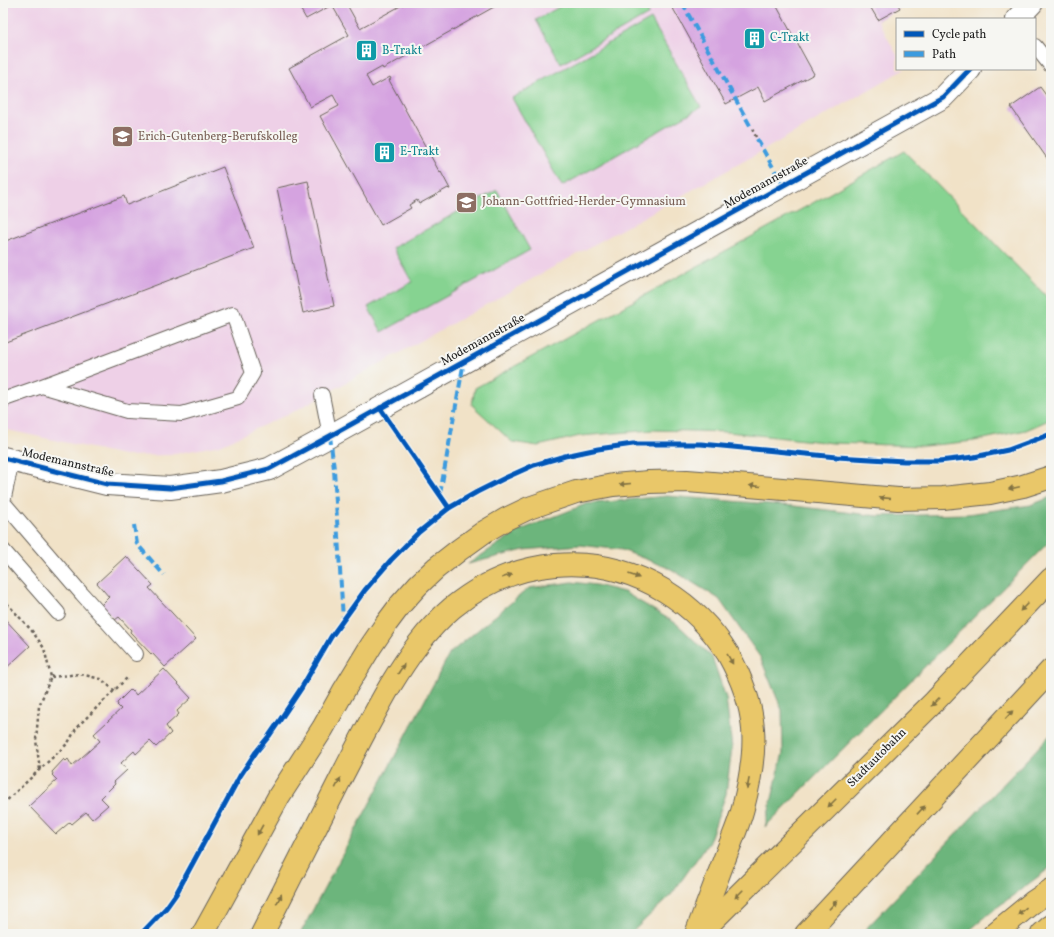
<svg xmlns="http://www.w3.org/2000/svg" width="1054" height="937" viewBox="0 0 1054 937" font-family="Vollkorn,serif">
  <rect width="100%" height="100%" fill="#f6f6f2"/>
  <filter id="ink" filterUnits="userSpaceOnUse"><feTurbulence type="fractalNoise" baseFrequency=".025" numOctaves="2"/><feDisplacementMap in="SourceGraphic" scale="8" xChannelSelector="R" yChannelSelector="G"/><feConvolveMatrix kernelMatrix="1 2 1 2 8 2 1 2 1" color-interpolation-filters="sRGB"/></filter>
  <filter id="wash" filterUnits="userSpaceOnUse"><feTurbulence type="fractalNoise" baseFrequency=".012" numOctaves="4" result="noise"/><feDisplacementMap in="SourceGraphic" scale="16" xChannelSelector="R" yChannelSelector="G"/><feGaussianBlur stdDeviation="0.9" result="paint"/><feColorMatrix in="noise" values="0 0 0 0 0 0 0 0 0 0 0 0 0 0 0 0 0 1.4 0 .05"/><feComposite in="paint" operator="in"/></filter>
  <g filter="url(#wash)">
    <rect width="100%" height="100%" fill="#f1e2c7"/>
    <path fill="#eed0e7" d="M 3,3 L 868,3 L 897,55 L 897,69 L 905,69 L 764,150 L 293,412 L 220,445 L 169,455 L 128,456 L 3,429 Z"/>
    <g fill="#86d391" stroke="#517856">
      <path d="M 566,3 L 643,3 L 649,14 L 561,64 L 536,20 Z"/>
      <path d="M 651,19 L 701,107 L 562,186 L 512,98 Z"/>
      <path d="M 904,151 L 1051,301 L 1051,419 L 1026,430 L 974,441 L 924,446 L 833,443 L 728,432 L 653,430 L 580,436 L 538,446 L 512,442 L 472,405 L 475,388 L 811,204 Z"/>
      <path d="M 497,190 L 530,250 L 382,332 L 368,307 L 412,282 L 393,248 Z"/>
    </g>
    <g fill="#6cb57b" stroke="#44684c">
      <path d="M 667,496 L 794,506 L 878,516 L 968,514 L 1031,505 L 1051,497 L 1051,540 L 765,827 L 783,753 L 782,710 L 760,657 L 719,599 L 671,569 L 622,550 L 580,545 L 524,550 L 468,564 L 518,531 L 586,504 Z"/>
      <path d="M 572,582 L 596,585 L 624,592 L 677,624 L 712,657 L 726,698 L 732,748 L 726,794 L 709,842 L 671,895 L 630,934 L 300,934 L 450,653 L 529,588 Z"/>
      <path d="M 1051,734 L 1051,867 L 995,909 L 965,934 L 861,934 Z"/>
    </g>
    <g id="blocks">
      <g fill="#d5a3e0">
        <path d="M 297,3 L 346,3 L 360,28 L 406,3 L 501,3 L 383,69 L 382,67 L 366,76 L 372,87 L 390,77 L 391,79 L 389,80 L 440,173 L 441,172 L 450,189 L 449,189 L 448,188 L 419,204 L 417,200 L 409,205 L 411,208 L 381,225 L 329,131 L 328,131 L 320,116 L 339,106 L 333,95 L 310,107 L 289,68 L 349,35 L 332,5 L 306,19 Z"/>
        <path d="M 670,3 L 775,3 L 814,74 L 765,101 L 758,87 L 726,104 Z"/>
        <path d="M 868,3 L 897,3 L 900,8 L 878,20 Z"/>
        <path d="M 1040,87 L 1051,102 L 1051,164 L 1011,107 Z"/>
        <path d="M 223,167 L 254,248 L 3,343 L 3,242 L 124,196 L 127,205 Z"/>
        <path d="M 308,181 L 334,306 L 303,313 L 277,188 Z"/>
        <path d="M 126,556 L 153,585 L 149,588 L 196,639 L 165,667 L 152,653 L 151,654 L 130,632 L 131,630 L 119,617 L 115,620 L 101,605 L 109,597 L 97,583 Z"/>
        <path d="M 3,617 L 30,646 L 3,671 Z"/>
        <path d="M 164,669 L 191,698 L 177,711 L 179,714 L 166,726 L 171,733 L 156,747 L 150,741 L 136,754 L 134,751 L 121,763 L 127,770 L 114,782 L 115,784 L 101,798 L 108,805 L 92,819 L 86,812 L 72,824 L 70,822 L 56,834 L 29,806 L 57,780 L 52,775 L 53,774 L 52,772 L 64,759 L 66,761 L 68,759 L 72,766 L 100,741 L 94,734 L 121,709 L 117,705 L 118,705 L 117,703 L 130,690 L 132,692 L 133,691 L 136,695 Z"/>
      </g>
    </g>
  </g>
  <g filter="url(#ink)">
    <use href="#blocks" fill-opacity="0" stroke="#676158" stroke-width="1"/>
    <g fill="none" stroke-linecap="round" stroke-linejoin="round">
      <defs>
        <g id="service">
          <path d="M 1035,46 L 1051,66"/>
          <path d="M 322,395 L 330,436"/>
          <path d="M 3,401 L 5,399 L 42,386 L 233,314 L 253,373 L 238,398 L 182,414 L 127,411 L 42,386"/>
          <path d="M 12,460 L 3,502 L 82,594 L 136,654"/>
          <path d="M 3,550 L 58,613"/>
        </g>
        <g id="minor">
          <path d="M 1017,19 L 1032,3"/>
          <path d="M 3,458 L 107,484 L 170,488 L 221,481 L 269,469 L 330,436 L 943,97 L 970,69"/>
        </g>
        <g id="trunk">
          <path d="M 700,933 L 934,702 L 1051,579"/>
          <path d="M 203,934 L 279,796 L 323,728 L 343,692 L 371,646 L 386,624 L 401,604 L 418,585 L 436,568 L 459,550 L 484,532 L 506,519 L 529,508 L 576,492 L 613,485 L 649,482 L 687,481 L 725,484 L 898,499 L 943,498 L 990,493 L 1023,486 L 1051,477"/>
          <path d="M 262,934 C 289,881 316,827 343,774 C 358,745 373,715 390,686 C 407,658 426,630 452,608 C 513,558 596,549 665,591 C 691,607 712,628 728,654 C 741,677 751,703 753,729 C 755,752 749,785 743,808 C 739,824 732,839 726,855 C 716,881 706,908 696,934"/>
          <path d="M 806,934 L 1051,670"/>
          <path d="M 994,934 L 1033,902 L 1051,890"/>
          <path d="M 1042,934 L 1051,926"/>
        </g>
      </defs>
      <use href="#service" stroke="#676158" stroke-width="16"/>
      <use href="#minor" stroke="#676158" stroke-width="24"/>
      <use href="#trunk" stroke="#676158" stroke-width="24"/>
      <g stroke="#676158" stroke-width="2.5" stroke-dasharray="3 3" stroke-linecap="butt">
        <path d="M 752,129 L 757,139"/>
        <path d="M 3,599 L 32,631 L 44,648 L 51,677 L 39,706 L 36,740 L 40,770"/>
        <path d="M 51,677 L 80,674 L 101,679 L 115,691"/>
        <path d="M 3,804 L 68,743 L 77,727 L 128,677"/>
      </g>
      <use href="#service" stroke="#fff" stroke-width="14"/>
      <use href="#minor" stroke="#fff" stroke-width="22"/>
      <use href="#trunk" stroke="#e9c769" stroke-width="22"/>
      <g stroke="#3c9bdf" stroke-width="4" stroke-dasharray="8 4" stroke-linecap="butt">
        <path d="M 682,3 L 752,129"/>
        <path d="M 757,139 L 783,185"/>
        <path d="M 330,436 L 334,469 L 343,620"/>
        <path d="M 440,494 L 464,361"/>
        <path d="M 134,525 L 137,544 L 164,575"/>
      </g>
      <defs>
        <g id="cycleway">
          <path d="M 380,408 L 449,508"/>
          <path d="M 3,458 L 107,484 L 170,488 L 221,481 L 269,469 L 330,436 L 943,97 L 970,69"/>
          <path d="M 141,934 L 166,908 L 176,894 L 240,776 L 256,752 L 269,736 L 280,720 L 302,687 L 331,637 L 365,590 L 391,560 L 419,532 L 449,508 L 477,492 L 505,478 L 534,465 L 565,456 L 598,449 L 633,444 L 701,444 L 837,457 L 904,461 L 939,461 L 974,457 L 1008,450 L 1051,434"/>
        </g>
      </defs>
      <use href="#cycleway" stroke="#f6f6f2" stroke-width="8"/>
      <use href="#cycleway" stroke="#0057b8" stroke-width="5"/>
    </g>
    <defs><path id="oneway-solid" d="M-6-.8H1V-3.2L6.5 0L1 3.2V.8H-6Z"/></defs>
    <g fill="#827242">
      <use href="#oneway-solid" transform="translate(625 484) rotate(175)"/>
      <use href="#oneway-solid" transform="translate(755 486) rotate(-175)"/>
      <use href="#oneway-solid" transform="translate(1014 488) rotate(168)"/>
      <use href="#oneway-solid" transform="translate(885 498) rotate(-175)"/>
      <use href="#oneway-solid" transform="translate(507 576) rotate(-19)"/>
      <use href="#oneway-solid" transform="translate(634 576) rotate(20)"/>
      <use href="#oneway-solid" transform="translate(1024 607) rotate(134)"/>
      <use href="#oneway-solid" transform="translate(730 659) rotate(60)"/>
      <use href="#oneway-solid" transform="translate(401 669) rotate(-57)"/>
      <use href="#oneway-solid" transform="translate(935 702) rotate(134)"/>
      <use href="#oneway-solid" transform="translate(1009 715) rotate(-47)"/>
      <use href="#oneway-solid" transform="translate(338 783) rotate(-63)"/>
      <use href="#oneway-solid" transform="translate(748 784) rotate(101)"/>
      <use href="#oneway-solid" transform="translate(832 803) rotate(135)"/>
      <use href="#oneway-solid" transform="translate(921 810) rotate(-47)"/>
      <use href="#oneway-solid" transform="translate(260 830) rotate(119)"/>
      <use href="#oneway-solid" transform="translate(739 894) rotate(135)"/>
      <use href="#oneway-solid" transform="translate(279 899) rotate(-63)"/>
      <use href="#oneway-solid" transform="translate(833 905) rotate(-47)"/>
      <use href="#oneway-solid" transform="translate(1022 911) rotate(140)"/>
    </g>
  </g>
  <defs>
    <symbol id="building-square" viewBox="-11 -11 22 22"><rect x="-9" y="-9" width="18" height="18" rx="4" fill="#0f9aa8" stroke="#f6f6f2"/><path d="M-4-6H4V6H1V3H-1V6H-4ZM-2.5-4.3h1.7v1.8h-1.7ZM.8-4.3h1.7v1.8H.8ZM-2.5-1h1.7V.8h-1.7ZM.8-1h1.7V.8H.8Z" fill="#fff"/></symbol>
    <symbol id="school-square" viewBox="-11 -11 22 22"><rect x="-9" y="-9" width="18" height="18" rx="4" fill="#8d6e63" stroke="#f6f6f2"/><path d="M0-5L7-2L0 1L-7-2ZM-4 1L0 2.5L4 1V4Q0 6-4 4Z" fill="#fff"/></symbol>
  </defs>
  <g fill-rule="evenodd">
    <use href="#building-square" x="742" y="26" width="25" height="25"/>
    <use href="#building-square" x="354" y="38" width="25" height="25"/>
    <use href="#school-square" x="110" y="124" width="25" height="25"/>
    <use href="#building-square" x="372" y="140" width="25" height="25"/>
    <use href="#school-square" x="454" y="190" width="25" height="25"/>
  </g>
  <g text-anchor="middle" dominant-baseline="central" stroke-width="4" stroke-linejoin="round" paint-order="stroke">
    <g font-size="12" fill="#0d838f" stroke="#f6f6f2" text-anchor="start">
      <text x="770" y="38">C-Trakt</text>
      <text x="382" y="51">B-Trakt</text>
      <text x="400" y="152">E-Trakt</text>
    </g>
    <g font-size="12" fill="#785e54" stroke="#f6f6f2" text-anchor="start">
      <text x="138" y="137">Erich-Gutenberg-Berufskolleg</text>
      <text x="482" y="202">Johann-Gottfried-Herder-Gymnasium</text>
    </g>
    <g font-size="12" fill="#1c1c1c" stroke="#f6f6f2">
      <text transform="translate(766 183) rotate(-29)">Modemannstraße</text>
      <text transform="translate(483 340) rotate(-29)">Modemannstraße</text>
      <text transform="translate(68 463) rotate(13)">Modemannstraße</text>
      <text transform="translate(877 758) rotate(-45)">Stadtautobahn</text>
    </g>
  </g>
  <rect width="1054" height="937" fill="none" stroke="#f6f6f2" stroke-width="16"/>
  <rect x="896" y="18" width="140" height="52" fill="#f6f6f2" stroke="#9f9f9c"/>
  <rect x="904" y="31" width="20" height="6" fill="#0057b8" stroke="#9f9f9c"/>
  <text x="932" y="38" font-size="12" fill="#1c1c1c">Cycle path</text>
  <rect x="904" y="51" width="20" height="6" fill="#3c9bdf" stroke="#9f9f9c"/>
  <text x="932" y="58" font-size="12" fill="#1c1c1c">Path</text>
</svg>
